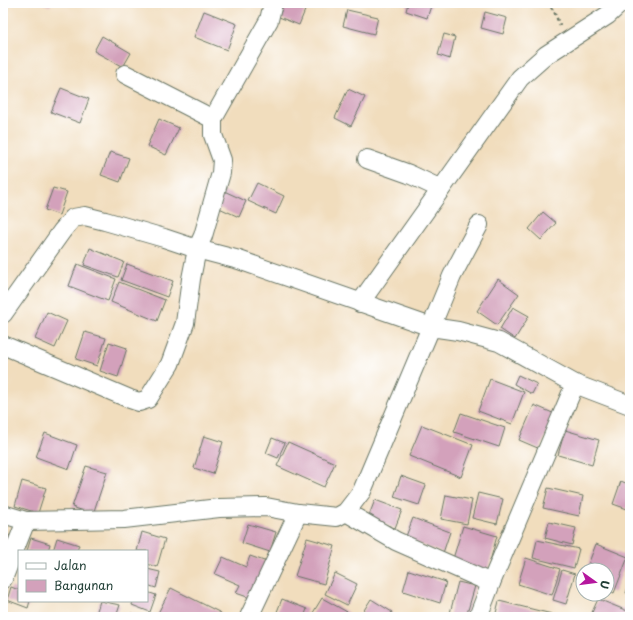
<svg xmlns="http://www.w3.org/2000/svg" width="633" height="620" viewBox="0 0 633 620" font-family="'Playpen Sans',sans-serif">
  <rect width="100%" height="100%" fill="#fff"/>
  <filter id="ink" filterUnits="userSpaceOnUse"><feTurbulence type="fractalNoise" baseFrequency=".025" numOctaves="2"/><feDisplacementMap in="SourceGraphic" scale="8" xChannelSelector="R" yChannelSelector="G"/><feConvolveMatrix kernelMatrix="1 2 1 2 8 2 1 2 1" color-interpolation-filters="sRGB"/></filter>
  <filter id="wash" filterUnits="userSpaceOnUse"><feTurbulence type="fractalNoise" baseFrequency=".012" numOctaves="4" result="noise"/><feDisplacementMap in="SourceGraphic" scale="16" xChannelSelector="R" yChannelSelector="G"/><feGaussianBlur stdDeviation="0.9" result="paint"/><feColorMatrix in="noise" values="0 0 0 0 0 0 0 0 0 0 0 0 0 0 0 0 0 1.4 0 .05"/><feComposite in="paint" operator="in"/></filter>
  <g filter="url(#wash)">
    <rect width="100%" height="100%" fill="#f1ddbd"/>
    <g id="blocks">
      <g fill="#d3a1bb">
        <path d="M 42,3 L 51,3 L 50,6 Z"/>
        <path d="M 284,3 L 308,3 L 299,25 L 279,17 Z"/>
        <path d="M 408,3 L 432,3 L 427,18 L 406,11 Z"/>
        <path d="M 347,10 L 378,17 L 374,34 L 343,26 Z"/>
        <path d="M 204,11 L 237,24 L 227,50 L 194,37 Z"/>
        <path d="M 485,12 L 507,18 L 503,34 L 481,28 Z"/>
        <path d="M 444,34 L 455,37 L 450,59 L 438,55 Z"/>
        <path d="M 102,36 L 131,53 L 123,67 L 94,51 Z"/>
        <path d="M 61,88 L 89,99 L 80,123 L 51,112 Z"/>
        <path d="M 348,89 L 365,97 L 351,126 L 335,118 Z"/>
        <path d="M 159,119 L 179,128 L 166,155 L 147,146 Z"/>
        <path d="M 110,152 L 129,158 L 120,182 L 101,175 Z"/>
        <path d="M 257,183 L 284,196 L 276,214 L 248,201 Z"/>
        <path d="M 53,188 L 67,192 L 59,215 L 45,210 Z"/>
        <path d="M 224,191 L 246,201 L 239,217 L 217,207 Z"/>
        <path d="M 543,212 L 556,223 L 541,240 L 529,229 Z"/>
        <path d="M 90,248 L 124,262 L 118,277 L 84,265 Z"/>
        <path d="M 77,264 L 116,279 L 108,301 L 69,286 Z"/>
        <path d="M 127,264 L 173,281 L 167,297 L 121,280 Z"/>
        <path d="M 498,279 L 519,294 L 497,325 L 477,311 Z"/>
        <path d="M 119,282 L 165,300 L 157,321 L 111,302 Z"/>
        <path d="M 513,307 L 529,316 L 515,339 L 500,329 Z"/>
        <path d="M 47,312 L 67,321 L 55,348 L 35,339 Z"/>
        <path d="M 85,332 L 106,338 L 97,366 L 76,359 Z"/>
        <path d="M 109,342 L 127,348 L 118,377 L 100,371 Z"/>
        <path d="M 518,375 L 537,384 L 532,394 L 514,384 Z"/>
        <path d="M 490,379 L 524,392 L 512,424 L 478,411 Z"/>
        <path d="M 534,405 L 555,414 L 540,449 L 519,440 Z"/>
        <path d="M 461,413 L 505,428 L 499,447 L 454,432 Z"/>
        <path d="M 422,425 L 473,445 L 461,477 L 409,456 Z"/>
        <path d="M 565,430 L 599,440 L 592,465 L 558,455 Z"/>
        <path d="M 45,433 L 77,445 L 69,469 L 36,457 Z"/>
        <path d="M 204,436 L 223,442 L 213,474 L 194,468 Z"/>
        <path d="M 272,438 L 285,443 L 278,458 L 266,453 Z"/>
        <path d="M 288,442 L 335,463 L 324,487 L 277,466 Z"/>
        <path d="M 86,466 L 107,472 L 93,514 L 72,507 Z"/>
        <path d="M 401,476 L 426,485 L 419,505 L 394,497 Z"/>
        <path d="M 22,481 L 46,488 L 38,513 L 15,506 Z"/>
        <path d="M 621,481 L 630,485 L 630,510 L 613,504 Z"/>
        <path d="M 548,488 L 583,496 L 579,516 L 543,508 Z"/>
        <path d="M 478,493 L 503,499 L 497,524 L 472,518 Z"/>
        <path d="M 446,495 L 472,500 L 467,524 L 441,519 Z"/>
        <path d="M 375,500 L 402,510 L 395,528 L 368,518 Z"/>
        <path d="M 413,518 L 450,532 L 443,553 L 405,539 Z"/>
        <path d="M 549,522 L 576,528 L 572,545 L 545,538 Z"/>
        <path d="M 248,524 L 276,532 L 270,552 L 242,543 Z"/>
        <path d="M 463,526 L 497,536 L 487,572 L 452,562 Z"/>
        <path d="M 142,532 L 165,539 L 157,567 L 147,564 L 147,551 L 137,551 Z"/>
        <path d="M 3,533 L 14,537 L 3,562 Z"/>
        <path d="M 31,538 L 50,544 L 48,551 L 27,551 Z"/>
        <path d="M 57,538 L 79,545 L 77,551 L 53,551 Z"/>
        <path d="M 307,538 L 335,546 L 324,584 L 295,576 Z"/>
        <path d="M 537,540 L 579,549 L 574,568 L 533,558 Z"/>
        <path d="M 596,544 L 628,557 L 614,593 L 607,590 L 607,570 L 586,570 Z"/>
        <path d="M 250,556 L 267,562 L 253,599 L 236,593 L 240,585 L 215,574 L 223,557 L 246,567 Z"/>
        <path d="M 526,558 L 560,569 L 552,595 L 518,584 Z"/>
        <path d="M 147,569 L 160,572 L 156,588 L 147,585 Z"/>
        <path d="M 409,570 L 446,582 L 440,603 L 403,591 Z"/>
        <path d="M 562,570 L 575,574 L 566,604 L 553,600 Z"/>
        <path d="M 335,573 L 357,584 L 347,605 L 325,594 Z"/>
        <path d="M 458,582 L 475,586 L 466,617 L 449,617 Z"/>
        <path d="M 630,582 L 630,594 L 626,593 Z"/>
        <path d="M 11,587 L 19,590 L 19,601 L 30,601 L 28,608 L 7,600 Z"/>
        <path d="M 171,588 L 221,613 L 219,617 L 162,617 L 157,615 Z"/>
        <path d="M 147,592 L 156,595 L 150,612 L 132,605 L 133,601 L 147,601 Z"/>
        <path d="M 322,598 L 349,613 L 347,617 L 311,616 Z"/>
        <path d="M 282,599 L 307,609 L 304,617 L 275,617 Z"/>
        <path d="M 371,599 L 392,612 L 389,617 L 365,617 L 361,615 Z"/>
        <path d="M 598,599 L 630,612 L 630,617 L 590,617 Z"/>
        <path d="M 100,601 L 120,605 L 116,617 L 95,617 Z"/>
        <path d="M 499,601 L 552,614 L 552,617 L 495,617 Z"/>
        <path d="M 131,613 L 144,617 L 130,617 Z"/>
      </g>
    </g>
  </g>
  <g filter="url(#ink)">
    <use href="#blocks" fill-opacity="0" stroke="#687564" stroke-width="1"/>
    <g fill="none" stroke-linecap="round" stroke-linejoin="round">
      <defs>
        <g id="minor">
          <path d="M 273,3 L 269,20 L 213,119 L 213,135 L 222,160 L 221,173 L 203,236 L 197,249 L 239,260 L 431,327 L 452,276 L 479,225"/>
          <path d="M 125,74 L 213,119"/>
          <path d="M 367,159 L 409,174 L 441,189"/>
          <path d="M 360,303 L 520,78 L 546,55 L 608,15 L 621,3"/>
          <path d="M 3,314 L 62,231 L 73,218 L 85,216 L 105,221 L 164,238 L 197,249 L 191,279 L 185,323 L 170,364 L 148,399 L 139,402 L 130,399 L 3,345"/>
          <path d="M 346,512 L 396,541 L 491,583"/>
          <path d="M 3,514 L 26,521 L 124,519 L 219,508 L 266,507 L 298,513 L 337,517 L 346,512 L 362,491 L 431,327 L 458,331 L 499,342 L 575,384 L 630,405"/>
          <path d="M 3,579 L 26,521"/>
          <path d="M 249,617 L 298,513"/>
          <path d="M 478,617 L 491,583 L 575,384"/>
        </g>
      </defs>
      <use href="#minor" stroke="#687564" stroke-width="20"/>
      <path stroke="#687564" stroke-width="2.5" stroke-dasharray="3 3" stroke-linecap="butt" d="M 547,3 L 554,11 L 560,26"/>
      <use href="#minor" stroke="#fff" stroke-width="18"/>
    </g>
  </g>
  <rect width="633" height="620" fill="none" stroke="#fff" stroke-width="16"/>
  <rect x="18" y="550" width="130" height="52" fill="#ffffff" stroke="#a5b1ae"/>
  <rect x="26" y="563" width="20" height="6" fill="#ffffff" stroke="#a5b1ae"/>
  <text x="54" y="570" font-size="12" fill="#1f3d34">Jalan</text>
  <rect x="26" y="580" width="20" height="12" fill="#d3a1bb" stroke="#a5b1ae"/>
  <text x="54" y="590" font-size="12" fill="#1f3d34">Bangunan</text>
  <g transform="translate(595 582) rotate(104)"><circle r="19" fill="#ffffff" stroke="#a5b1ae"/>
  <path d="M0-3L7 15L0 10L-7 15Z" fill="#b5179e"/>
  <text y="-6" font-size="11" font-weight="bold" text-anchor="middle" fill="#1f3d34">U</text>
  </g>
</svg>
